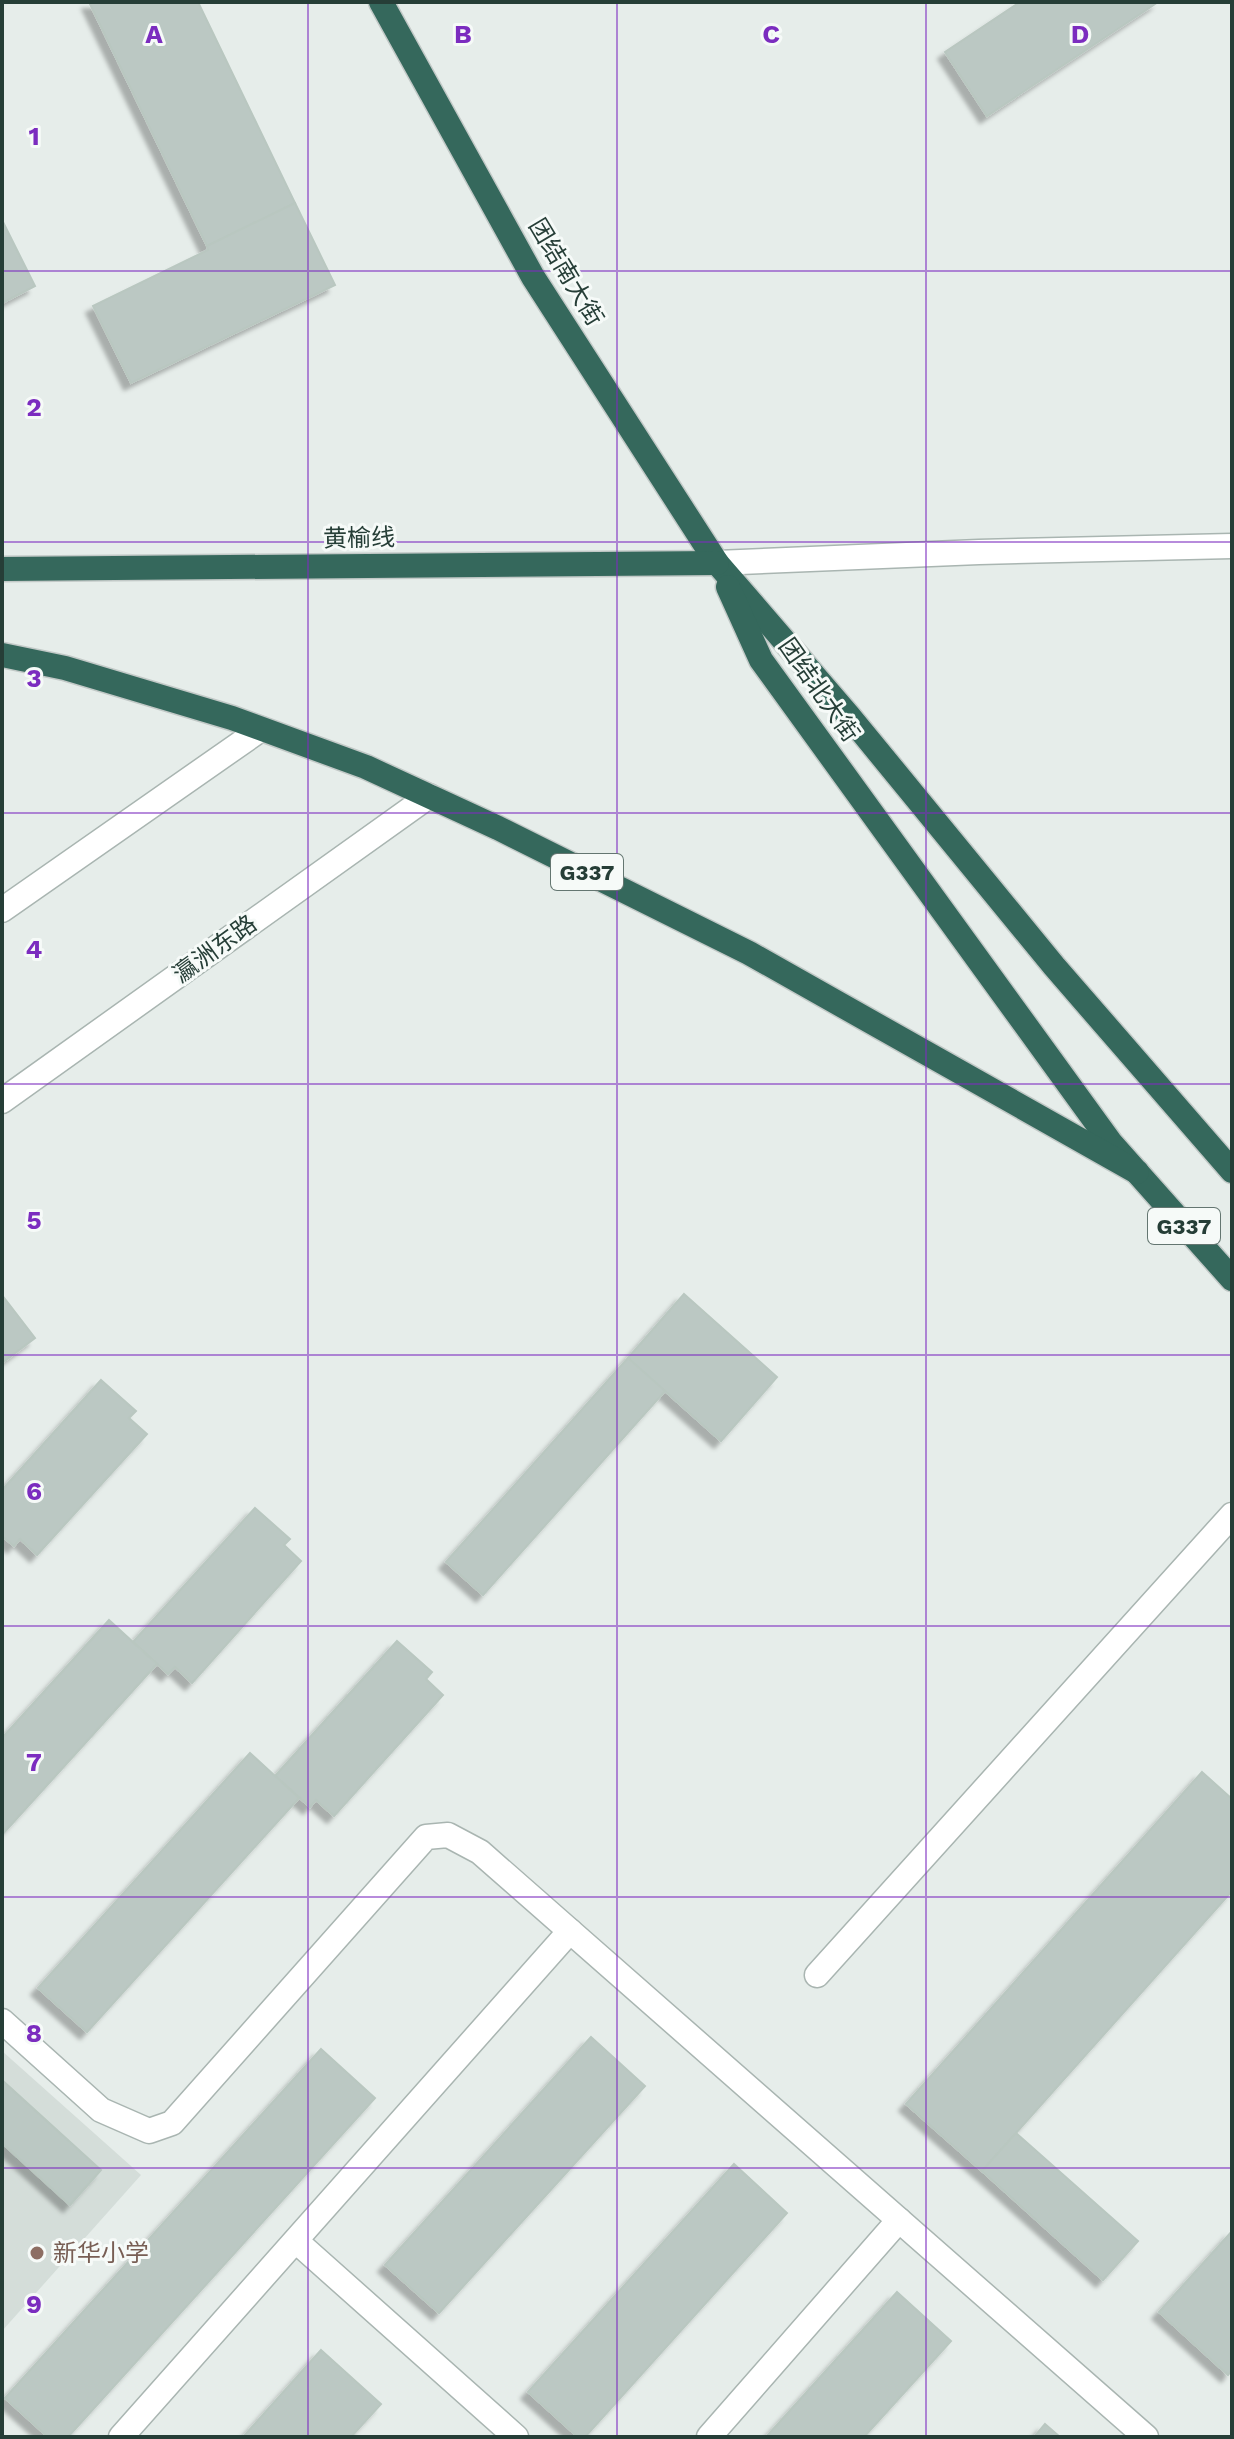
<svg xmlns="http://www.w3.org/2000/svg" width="1234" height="2439" viewBox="0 0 1234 2439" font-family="'Work Sans','Noto Sans SC',sans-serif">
  <defs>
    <filter id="shadow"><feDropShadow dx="-7" dy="7" stdDeviation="2" flood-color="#0004"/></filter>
  </defs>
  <rect width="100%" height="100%" fill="#e6edea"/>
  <path fill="#d4ddd9" d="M 2,2051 L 141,2175 L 2,2331 Z"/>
  <g fill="#bbc8c3" stroke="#b9c7c0" stroke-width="2" filter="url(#shadow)">
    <path d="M 89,2 L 198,2 L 295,203 L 207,246 Z"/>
    <path d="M 1020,2 L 1158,2 L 987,116 L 945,52 Z"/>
    <path d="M 295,203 L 335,285 L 131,383 L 93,306 L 208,250 L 207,246 Z"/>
    <path d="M 2,220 L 35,286 L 2,303 Z"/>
    <path d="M 684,1294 L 777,1377 L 721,1441 L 628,1358 Z"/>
    <path d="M 2,1295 L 35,1338 L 2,1363 Z"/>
    <path d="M 628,1358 L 665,1391 L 483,1595 L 446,1562 Z"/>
    <path d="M 101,1380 L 136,1411 L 129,1418 L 147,1434 L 37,1555 L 20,1539 L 14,1546 L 2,1536 L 2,1490 Z"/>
    <path d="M 255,1508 L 290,1539 L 284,1545 L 301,1561 L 192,1683 L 175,1667 L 168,1674 L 133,1642 Z"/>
    <path d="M 109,1620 L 157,1664 L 2,1835 L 2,1738 Z"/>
    <path d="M 397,1641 L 432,1672 L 426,1679 L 443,1695 L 334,1816 L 316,1800 L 310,1807 L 275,1776 Z"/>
    <path d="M 250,1753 L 299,1798 L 87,2032 L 38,1988 Z"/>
    <path d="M 1202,1772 L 1232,1799 L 1232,1891 L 982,2171 L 906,2104 Z"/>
    <path d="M 591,2037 L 645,2086 L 439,2313 L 385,2265 Z"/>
    <path d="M 321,2049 L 375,2098 L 68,2437 L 48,2437 L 5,2398 Z"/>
    <path d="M 2,2080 L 101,2170 L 70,2205 L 2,2143 Z"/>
    <path d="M 1016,2133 L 1138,2241 L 1103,2280 L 982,2171 Z"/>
    <path d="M 734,2164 L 787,2213 L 585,2437 L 578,2437 L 528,2392 Z"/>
    <path d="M 1232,2231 L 1232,2370 L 1228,2375 L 1159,2312 Z"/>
    <path d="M 897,2292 L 951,2341 L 864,2437 L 766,2437 Z"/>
    <path d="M 321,2350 L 381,2404 L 351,2437 L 243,2437 Z"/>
    <path d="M 1045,2424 L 1060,2437 L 1034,2437 Z"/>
  </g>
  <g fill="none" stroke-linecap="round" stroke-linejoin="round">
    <defs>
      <g id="minor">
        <path d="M 717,563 L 979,552 L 1232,546"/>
        <path d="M 2,910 L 261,729"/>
        <path d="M 2,1101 L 429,796"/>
        <path d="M 817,1975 L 1232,1515"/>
        <path d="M 2,2021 L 101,2110 L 149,2131 L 172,2123 L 426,1837 L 448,1835 L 480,1852 L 1146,2437"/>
        <path d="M 296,2241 L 516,2437"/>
        <path d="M 121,2437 L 570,1931"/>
        <path d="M 709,2437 L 899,2220"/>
      </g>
      <g id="highway">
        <path d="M 381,2 L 533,277 L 717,563 L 849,716 L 1054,966 L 1232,1171"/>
        <path d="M 2,569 L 717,563"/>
        <path d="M 728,587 L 761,660 L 1111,1143 L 1232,1279"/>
        <path d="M 2,655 L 65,668 L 232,718 L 366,767 L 498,828 L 749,953 L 1137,1172"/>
      </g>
    </defs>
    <use href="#minor" stroke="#a9b5b1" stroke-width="27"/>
    <use href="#highway" stroke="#c2c9c7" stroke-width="27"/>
    <use href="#minor" stroke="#fff" stroke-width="24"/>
    <use href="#highway" stroke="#35685c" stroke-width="24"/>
  </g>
  <path fill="none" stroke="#7b2cbf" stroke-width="2" stroke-opacity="0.55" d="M 308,2 L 308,2437M 617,2 L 617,2437M 926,2 L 926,2437M 2,271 L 1232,271M 2,542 L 1232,542M 2,813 L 1232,813M 2,1084 L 1232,1084M 2,1355 L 1232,1355M 2,1626 L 1232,1626M 2,1897 L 1232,1897M 2,2168 L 1232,2168"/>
  <circle fill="#8d6e63" stroke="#f6faf8" stroke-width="3" cx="37" cy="2253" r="8"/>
  <g text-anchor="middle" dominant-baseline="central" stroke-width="6" stroke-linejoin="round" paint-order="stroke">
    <g fill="#f6faf8" stroke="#647671" stroke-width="2">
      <rect x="551" y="854" width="72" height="36" rx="6"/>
      <rect x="1148" y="1208" width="72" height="36" rx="6"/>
    </g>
    <g font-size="22" font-weight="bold" fill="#263e37">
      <text x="587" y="872">G337</text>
      <text x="1184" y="1226">G337</text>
    </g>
    <g font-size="24" fill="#263e37" stroke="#f6faf8">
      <text transform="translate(566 272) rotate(59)">团结南大街</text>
      <text transform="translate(359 538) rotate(-1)">黄榆线</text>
      <text transform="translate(819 690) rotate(55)">团结北大街</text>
      <text transform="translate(215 949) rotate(-36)">瀛洲东路</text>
    </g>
    <g font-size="24" fill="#785e54" stroke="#f6faf8" text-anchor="start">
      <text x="53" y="2253">新华小学</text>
    </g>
  </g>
  <g font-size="26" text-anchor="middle" font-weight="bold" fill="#7b2cbf" stroke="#f6faf8" stroke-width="6" stroke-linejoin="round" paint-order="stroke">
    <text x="154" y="43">A</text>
    <text x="463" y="43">B</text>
    <text x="771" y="43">C</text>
    <text x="1080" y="43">D</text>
    <text x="34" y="145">1</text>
    <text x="34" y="416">2</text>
    <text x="34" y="687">3</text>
    <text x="34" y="958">4</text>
    <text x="34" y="1229">5</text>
    <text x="34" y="1500">6</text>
    <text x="34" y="1771">7</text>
    <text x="34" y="2042">8</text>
    <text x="34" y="2313">9</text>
  </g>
  <rect width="1234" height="2439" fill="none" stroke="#263e37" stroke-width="8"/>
</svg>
